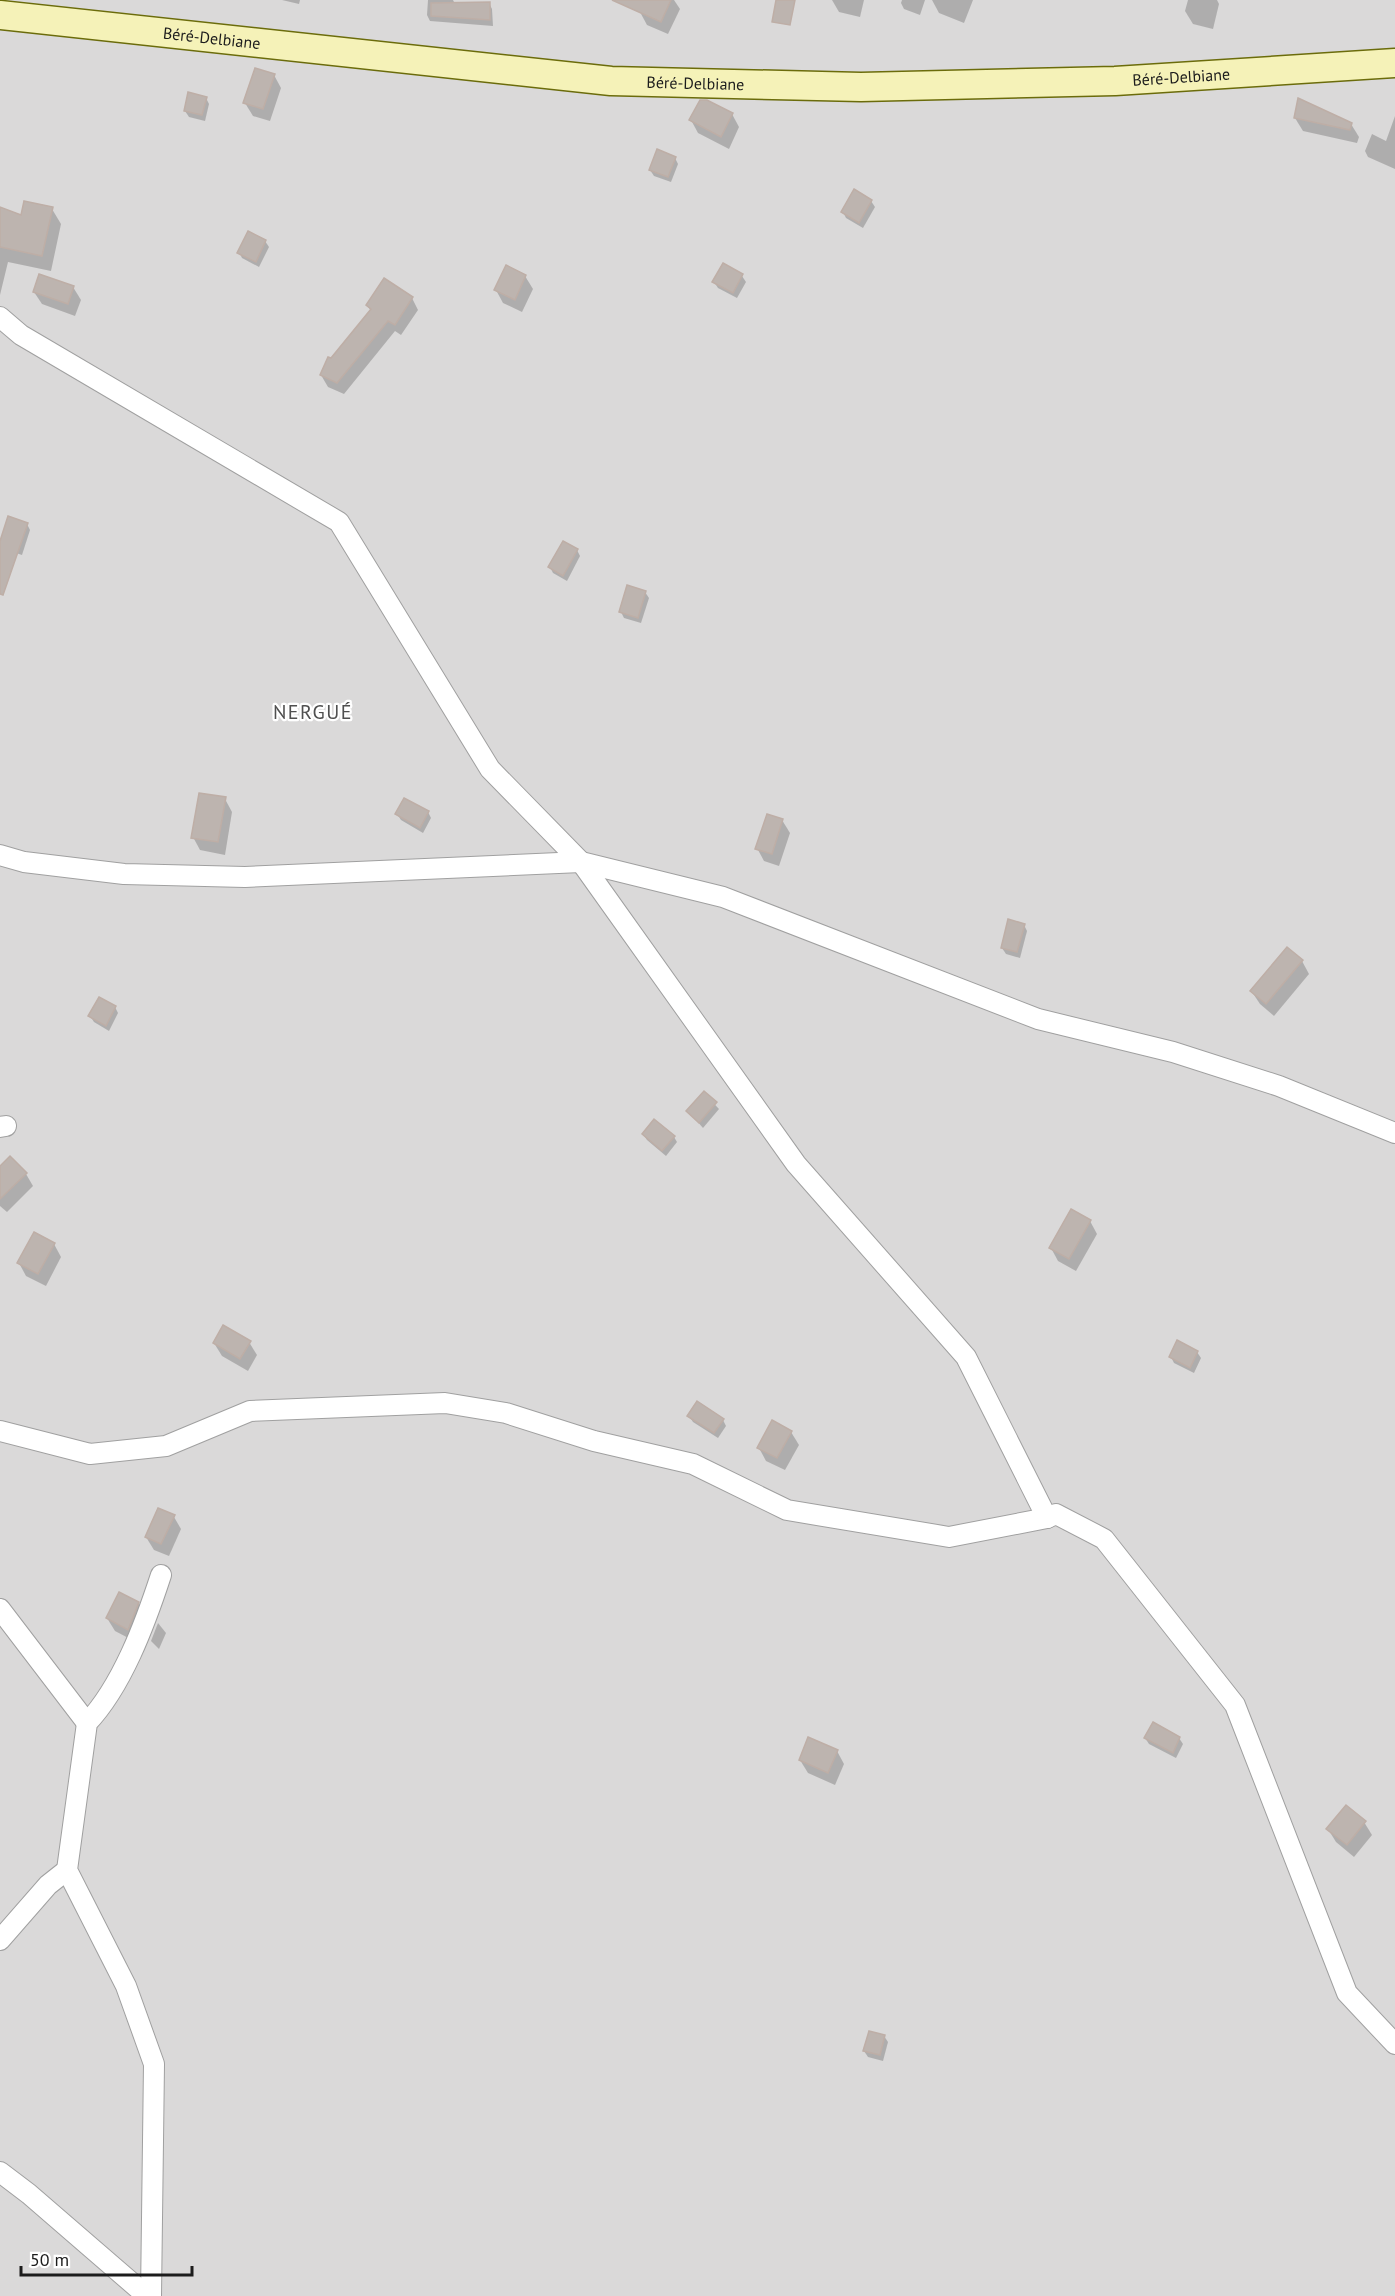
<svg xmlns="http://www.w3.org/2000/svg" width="1395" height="2296" viewBox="0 0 1395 2296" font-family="'PT Sans',sans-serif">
  <rect width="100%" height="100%" fill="#ede8e2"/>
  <rect fill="#dad9d9" x="0" y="0" width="1395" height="2296"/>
  <g fill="#0003">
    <path d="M 282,0 L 300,0 L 299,4 Z"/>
    <path d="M 428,0 L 453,0 L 455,4 L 489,3 L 492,9 L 493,26 L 430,21 L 427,15 Z"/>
    <path d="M 645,0 L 674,0 L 680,9 L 668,34 L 647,25 L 640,12 Z"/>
    <path d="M 832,0 L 864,0 L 860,17 L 839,12 Z"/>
    <path d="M 902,0 L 925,0 L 920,15 L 904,9 L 901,3 Z"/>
    <path d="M 932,0 L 973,0 L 964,23 L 939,13 Z"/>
    <path d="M 1188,0 L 1217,0 L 1219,4 L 1213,29 L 1193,24 L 1185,11 Z"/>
    <path d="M 274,75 L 281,88 L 270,121 L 253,116 L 245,103 Z"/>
    <path d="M 206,98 L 209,104 L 205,121 L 189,117 L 185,111 Z"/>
    <path d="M 732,114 L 739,127 L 729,149 L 698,133 L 691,120 Z"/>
    <path d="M 1395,116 L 1395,169 L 1368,157 L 1365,151 L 1372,134 L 1386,141 Z"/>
    <path d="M 1295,118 L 1351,124 L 1359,137 L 1357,143 L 1303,131 Z"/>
    <path d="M 675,158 L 678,164 L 671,182 L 654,176 L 650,170 Z"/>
    <path d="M 871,201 L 875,207 L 863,228 L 846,218 L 843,212 Z"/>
    <path d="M 0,209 L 22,217 L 52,209 L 61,224 L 51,271 L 8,262 L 0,295 Z"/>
    <path d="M 265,241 L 269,247 L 259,267 L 242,258 L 239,252 Z"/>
    <path d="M 723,265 L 742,276 L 746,282 L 737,298 L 718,288 L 714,282 Z"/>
    <path d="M 525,276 L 533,289 L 522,312 L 503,303 L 496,290 Z"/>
    <path d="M 73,287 L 81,300 L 75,316 L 42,304 L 34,292 Z"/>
    <path d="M 412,298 L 418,310 L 401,335 L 395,331 L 344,394 L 328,387 L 321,375 L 331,360 L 371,311 L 367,305 Z"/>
    <path d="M 27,524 L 30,530 L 22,555 L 4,549 Z"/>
    <path d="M 577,550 L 580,556 L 567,581 L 553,573 L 550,567 Z"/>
    <path d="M 645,592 L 649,598 L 641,623 L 624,618 L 621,612 Z"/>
    <path d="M 225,799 L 232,812 L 225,855 L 200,850 L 193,837 Z"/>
    <path d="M 428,812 L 431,818 L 423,833 L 401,820 L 397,814 Z"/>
    <path d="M 782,820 L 790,833 L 779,866 L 764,861 L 757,848 Z"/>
    <path d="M 1024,925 L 1027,931 L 1020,958 L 1006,954 L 1002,948 Z"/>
    <path d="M 1302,961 L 1309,974 L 1274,1016 L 1260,1004 L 1252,992 Z"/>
    <path d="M 115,1007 L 118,1013 L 109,1031 L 94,1022 L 90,1016 Z"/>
    <path d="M 704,1093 L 719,1109 L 703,1128 L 688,1111 Z"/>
    <path d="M 643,1134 L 674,1137 L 677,1142 L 666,1156 L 647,1140 Z"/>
    <path d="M 0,1168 L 26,1174 L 33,1186 L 7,1212 L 0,1206 Z"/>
    <path d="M 1090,1221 L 1097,1234 L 1076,1271 L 1058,1261 L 1051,1248 Z"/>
    <path d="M 54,1244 L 61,1257 L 46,1286 L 26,1276 L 19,1263 Z"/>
    <path d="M 249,1342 L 257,1355 L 248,1371 L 222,1356 L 214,1343 Z"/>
    <path d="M 1197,1352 L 1201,1358 L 1194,1373 L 1174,1363 L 1171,1357 Z"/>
    <path d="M 689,1416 L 723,1420 L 726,1426 L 718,1438 L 693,1422 Z"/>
    <path d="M 791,1432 L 799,1445 L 785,1470 L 766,1461 L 759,1448 Z"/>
    <path d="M 174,1517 L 181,1529 L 169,1556 L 154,1550 L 146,1537 Z"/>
    <path d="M 138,1603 L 146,1616 L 136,1642 L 115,1631 L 107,1618 Z"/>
    <path d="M 158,1623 L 166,1633 L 159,1649 L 151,1641 Z"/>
    <path d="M 1145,1738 L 1179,1738 L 1183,1744 L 1176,1758 L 1149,1744 Z"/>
    <path d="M 837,1751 L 844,1764 L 835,1785 L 808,1773 L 800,1760 Z"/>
    <path d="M 1364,1822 L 1372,1835 L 1354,1857 L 1336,1842 L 1328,1829 Z"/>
    <path d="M 884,2036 L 888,2042 L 883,2061 L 868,2057 L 864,2051 Z"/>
  </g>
  <g fill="#bdb4af" stroke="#beaea6" stroke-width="1.5">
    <path d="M 612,0 L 671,0 L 661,22 Z"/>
    <path d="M 776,0 L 795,0 L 790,25 L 772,22 Z"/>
    <path d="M 490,2 L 490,20 L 431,16 L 431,3 Z"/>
    <path d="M 255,68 L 275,74 L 263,109 L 243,103 Z"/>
    <path d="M 188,92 L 207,97 L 202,115 L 184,111 Z"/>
    <path d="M 1298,98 L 1352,123 L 1350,130 L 1294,118 Z"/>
    <path d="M 700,100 L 707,100 L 733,113 L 721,137 L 689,120 Z"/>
    <path d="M 657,149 L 676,157 L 668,177 L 649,170 Z"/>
    <path d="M 854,189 L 872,200 L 859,223 L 841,212 Z"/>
    <path d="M 24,201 L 53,207 L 42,256 L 0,247 L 0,207 L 21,215 Z"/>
    <path d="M 248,231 L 266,240 L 256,262 L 237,253 Z"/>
    <path d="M 723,263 L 743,274 L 733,293 L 712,282 Z"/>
    <path d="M 506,265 L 526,275 L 515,300 L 494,290 Z"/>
    <path d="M 39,274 L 74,286 L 68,304 L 33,292 Z"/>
    <path d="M 384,278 L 413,297 L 395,325 L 388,321 L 337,383 L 320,375 L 328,357 L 331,358 L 371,309 L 366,305 Z"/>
    <path d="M 8,516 L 28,523 L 3,595 L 0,594 L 0,541 Z"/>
    <path d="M 563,541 L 578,549 L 563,576 L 548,567 Z"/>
    <path d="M 627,585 L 646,591 L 638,618 L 619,612 Z"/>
    <path d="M 199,793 L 226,797 L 218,842 L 191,838 Z"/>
    <path d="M 404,798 L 429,811 L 420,828 L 395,814 Z"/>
    <path d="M 767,814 L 783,819 L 772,854 L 755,849 Z"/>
    <path d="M 1008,919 L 1025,924 L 1017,952 L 1001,948 Z"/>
    <path d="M 1287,947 L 1303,960 L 1266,1004 L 1250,991 Z"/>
    <path d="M 99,997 L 116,1006 L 106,1026 L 88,1016 Z"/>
    <path d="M 704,1091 L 717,1102 L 699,1123 L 686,1111 Z"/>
    <path d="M 654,1119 L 675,1136 L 662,1151 L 642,1134 Z"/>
    <path d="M 10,1156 L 27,1173 L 0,1199 L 0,1166 Z"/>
    <path d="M 1071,1209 L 1091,1220 L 1069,1259 L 1049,1248 Z"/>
    <path d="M 34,1232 L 55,1243 L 38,1274 L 17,1263 Z"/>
    <path d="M 223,1325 L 251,1341 L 240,1359 L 213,1343 Z"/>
    <path d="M 1177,1340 L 1198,1351 L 1190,1368 L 1169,1357 Z"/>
    <path d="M 697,1401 L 724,1419 L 714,1433 L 687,1416 Z"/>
    <path d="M 772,1420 L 792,1431 L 777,1458 L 757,1448 Z"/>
    <path d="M 158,1508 L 175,1515 L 161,1544 L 145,1537 Z"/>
    <path d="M 119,1592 L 139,1602 L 128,1630 L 106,1618 Z"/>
    <path d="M 1153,1722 L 1180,1737 L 1173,1753 L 1144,1738 Z"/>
    <path d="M 808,1737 L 838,1750 L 828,1773 L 799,1760 Z"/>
    <path d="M 1346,1805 L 1366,1821 L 1347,1845 L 1326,1829 Z"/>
    <path d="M 869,2031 L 885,2035 L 880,2055 L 863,2051 Z"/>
  </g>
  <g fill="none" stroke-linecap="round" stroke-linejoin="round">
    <defs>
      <g id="street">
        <path d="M 0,317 L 21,335 L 339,522 L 490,769 L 581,862 L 796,1164 L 966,1357 L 1047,1518"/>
        <path d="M 0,855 L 24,862 L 124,874 L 245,877 L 581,862 L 723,897 L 1038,1019 L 1173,1052 L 1279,1086 L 1395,1133"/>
        <path d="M 0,1127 L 6,1126"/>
        <path d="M 0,1431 L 90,1454 L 166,1446 L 250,1411 L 445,1403 L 506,1413 L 594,1441 L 693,1464 L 787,1510 L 949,1537 L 1047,1518 L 1056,1514 L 1104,1539 L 1235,1705 L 1347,1993 L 1395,2044"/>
        <path d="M 0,1609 L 87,1723"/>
        <path d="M 0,1940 L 48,1885 L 67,1870"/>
        <path d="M 0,2172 L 29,2194 L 147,2296"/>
        <path d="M 151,2296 L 154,2064 L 126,1986 L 67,1870 L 87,1723 C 122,1686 145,1624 161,1575"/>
      </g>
      <g id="secondary">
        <path id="s1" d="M 0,15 L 611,81 L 861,87 L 1115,81 L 1395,63"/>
      </g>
    </defs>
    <use href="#street" stroke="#a0a0a0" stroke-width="22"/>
    <use href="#secondary" stroke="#6b6c0b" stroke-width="31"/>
    <use href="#street" stroke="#fff" stroke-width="20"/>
    <use href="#secondary" stroke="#f5f2b8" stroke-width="28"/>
  </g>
  <g text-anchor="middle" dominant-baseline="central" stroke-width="4.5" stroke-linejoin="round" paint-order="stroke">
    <g font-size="16" fill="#1c1c1c" stroke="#fff">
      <text stroke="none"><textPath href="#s1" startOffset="213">Béré-Delbiane</textPath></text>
      <text stroke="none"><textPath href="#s1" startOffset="1185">Béré-Delbiane</textPath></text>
      <text stroke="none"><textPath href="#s1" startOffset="699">Béré-Delbiane</textPath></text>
    </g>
    <g font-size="20" letter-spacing="1.5" fill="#4f4f4f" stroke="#fff">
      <text x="313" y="712">NERGUÉ</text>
    </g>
  </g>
  <path d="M21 2266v9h171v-9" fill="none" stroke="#1c1c1c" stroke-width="3"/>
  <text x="30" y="2266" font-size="18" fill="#1c1c1c" stroke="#ffffff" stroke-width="4.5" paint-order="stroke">50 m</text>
</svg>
